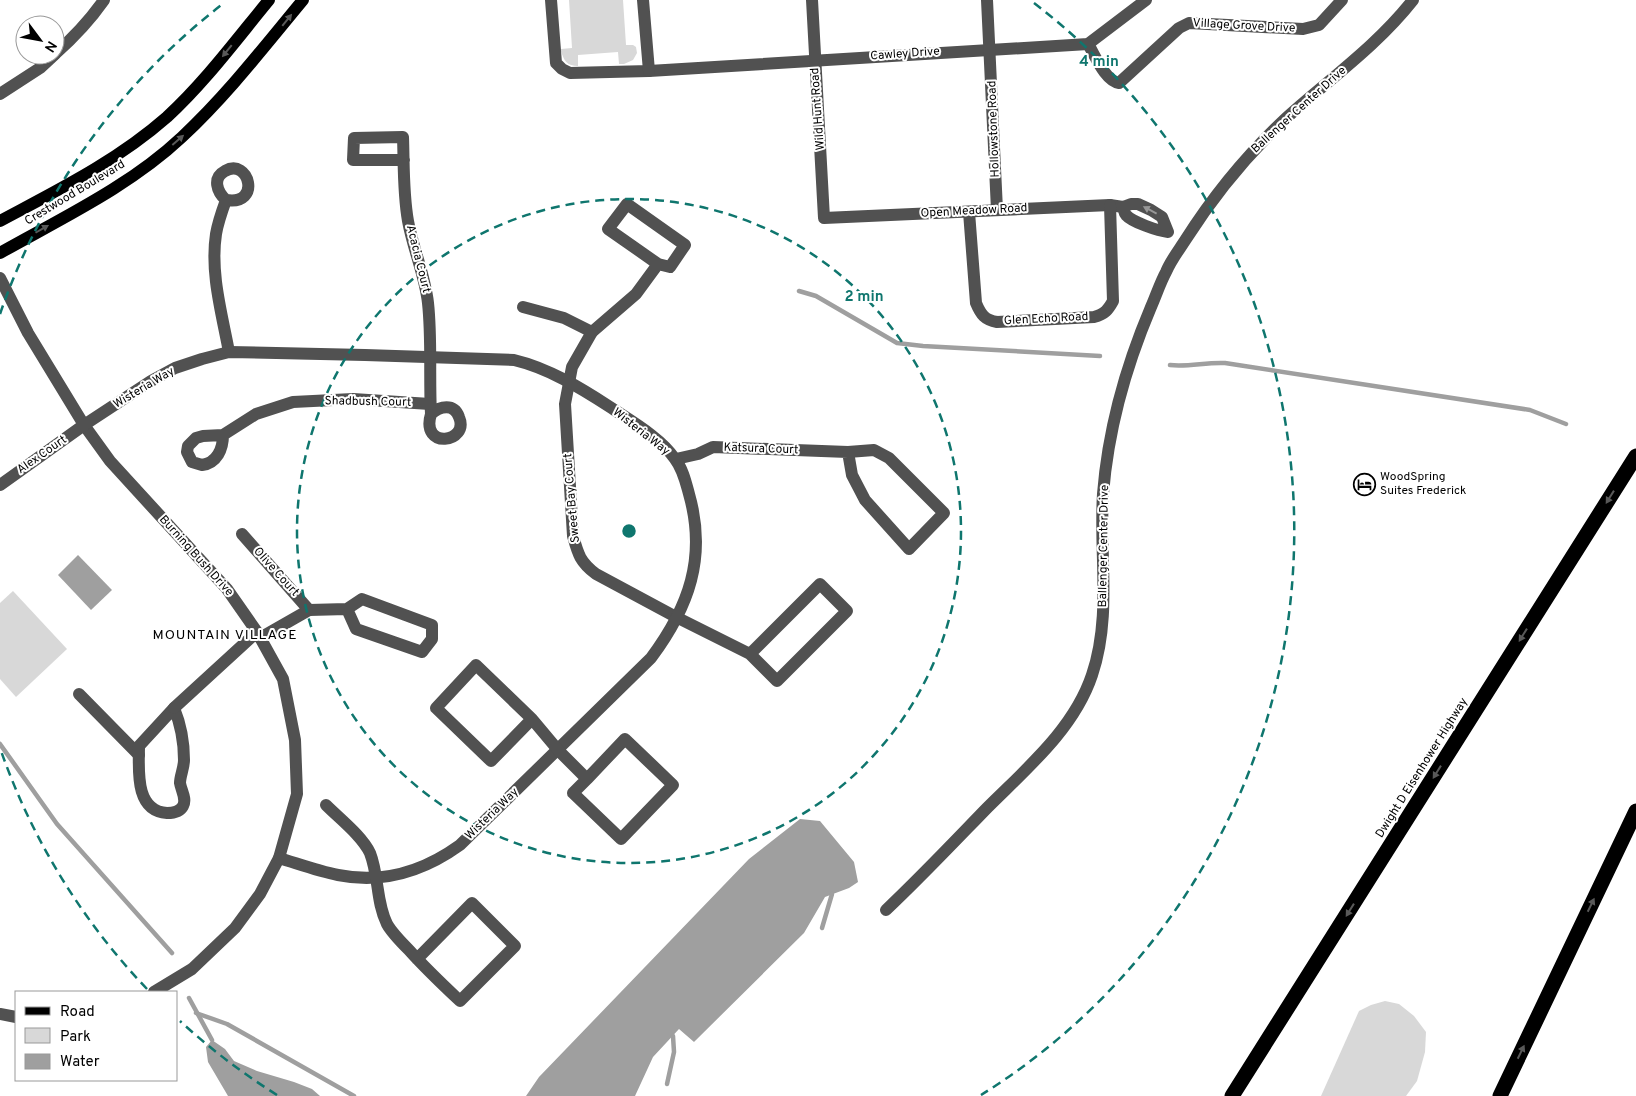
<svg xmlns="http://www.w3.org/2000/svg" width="1636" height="1096" viewBox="0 0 1636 1096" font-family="Overpass,sans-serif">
  <rect width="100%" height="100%" fill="#fff"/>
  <g fill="#d8d8d8">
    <path d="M 569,0 L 623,0 L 626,45 L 633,45 L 636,47 L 637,53 L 633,60 L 624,64 L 619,64 L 618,52 L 578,55 L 578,66 C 567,66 564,61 561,51 L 561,49 L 572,48 Z"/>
    <path d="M 13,591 L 67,649 L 16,697 L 0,679 L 0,603 Z"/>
    <path d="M 1385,1001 L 1399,1004 L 1414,1016 L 1426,1032 L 1425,1052 L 1417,1081 L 1406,1096 L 1321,1096 L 1359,1011 L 1371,1005 Z"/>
  </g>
  <g fill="#9f9f9f">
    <path d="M 78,555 L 112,590 L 91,610 L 58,575 Z"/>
    <path d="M 800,819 L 820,821 L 854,862 L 858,882 L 849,888 L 825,897 L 804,933 L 694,1042 L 679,1029 L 653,1057 L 635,1096 L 526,1096 L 539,1077 L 749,859 Z"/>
    <path d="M 212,1040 L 225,1049 L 234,1061 L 257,1071 L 294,1082 L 312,1089 L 320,1096 L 228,1096 L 208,1062 L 206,1047 Z"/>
  </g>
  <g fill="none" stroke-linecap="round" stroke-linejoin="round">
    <g stroke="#9f9f9f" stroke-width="4.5">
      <path d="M 799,291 L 816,296 L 897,343 L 923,346 L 1100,356"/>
      <path d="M 1170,365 C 1189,367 1206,362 1225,363 L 1530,410 L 1566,424"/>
      <path d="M 0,744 L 57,824 L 172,953"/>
      <path d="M 822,928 L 832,894"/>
      <path d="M 189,998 L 212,1040"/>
      <path d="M 196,1013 L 227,1024 L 354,1096"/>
      <path d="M 667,1084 L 674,1052 L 673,1036"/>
    </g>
    <g stroke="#515151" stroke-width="12">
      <path d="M 551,0 L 556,63 L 562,69 L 570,73 L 649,71 L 1088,44 L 1146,0"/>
      <path d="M 643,0 L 649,71"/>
      <path d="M 812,0 L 824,218 L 1110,205 L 1123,207 L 1131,204 L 1138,204 L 1151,210 L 1162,217 L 1168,232 C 1158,231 1132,222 1126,215 C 1124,213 1124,210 1123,207"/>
      <path d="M 987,0 L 997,210"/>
      <path d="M 1088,44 C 1095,55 1105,81 1119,83 L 1179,28 L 1189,23 L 1303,29 L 1319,25 L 1342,0"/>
      <path d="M 55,54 C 73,38 90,20 104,0"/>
      <path d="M 0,94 L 40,68 L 54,55"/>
      <path d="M 404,160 L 353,160 L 354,138 L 403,137 C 404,165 403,193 408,221 C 413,249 425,275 428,303 C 432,340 429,377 431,414 C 440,406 454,403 459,417 C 470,443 420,450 431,414"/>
      <path d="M 226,200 C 262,206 249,157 225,171 C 212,178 217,192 226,200 C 222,211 218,222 216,234 C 210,273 222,314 229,352"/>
      <path d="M 969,212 L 976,303 C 981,315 985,320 997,322 L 1094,317 C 1105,314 1108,310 1113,301 L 1110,205"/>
      <path d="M 658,264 L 670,267 L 685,245 L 627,204 L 608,229 L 658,264 L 636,294 L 592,332 L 572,367 L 565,404 L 573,536 C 578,554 580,562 596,574 L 676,617 L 750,654 L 777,681 L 847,611 L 820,584 L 750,654"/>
      <path d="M 0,278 L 28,333 L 84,425 L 110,461 L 227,589 L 257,632 L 283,679 L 295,740 L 297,794 L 279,858 L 260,894 L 235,928 L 192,969 L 154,992"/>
      <path d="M 523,307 L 564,318 L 592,332"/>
      <path d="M 223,435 C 223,449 217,463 202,465 L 192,462 L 187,452 L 188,446 L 196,438 L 203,436 L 223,435 L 256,414 L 293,402 L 353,399 L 430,404"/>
      <path d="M 676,459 L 698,454 L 713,447 L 848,452 L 852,475 L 865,500 L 909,549 L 944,513 L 889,458 L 874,450 L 848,452"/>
      <path d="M 0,485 L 84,425 L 151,381 L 175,368 L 202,359 L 229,352 L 365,355 L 514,360 C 548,368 581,388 610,407 C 631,421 661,438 675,459 C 683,469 686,483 689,494 C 707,557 689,607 651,658 L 460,845 C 424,871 383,884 338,875 C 318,871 299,864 279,858"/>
      <path d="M 242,534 L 309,610"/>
      <path d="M 260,638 L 309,610 L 347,609 L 362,599 L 432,625 L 432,639 L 422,652 L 356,629 L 347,609"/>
      <path d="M 79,694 L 139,755"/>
      <path d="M 174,708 C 181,725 184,742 184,760 C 184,768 180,776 180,783 C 181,790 187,799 183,806 C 180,812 174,813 167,813 C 134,811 139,768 139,746 Z"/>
      <path d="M 174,708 L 257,632"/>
      <path d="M 532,719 L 476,665 L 436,708 L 491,761 L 532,719 L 558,750 L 587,779 L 625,739 L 673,785 L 621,839 L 573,793 L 587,779"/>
      <path d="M 326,805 C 340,819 362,836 370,853 C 379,876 376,902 387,924 C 392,933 401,942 409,950 C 425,968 443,985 460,1001 L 515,946 L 472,903 L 417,959"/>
      <path d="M 886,910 C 921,877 954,842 987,808 C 1026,769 1074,729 1092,675 C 1112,616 1099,554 1103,494 C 1108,430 1126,366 1151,307 C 1156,296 1160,283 1166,272 C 1171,260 1179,250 1186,239 C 1214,195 1246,156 1284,120 C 1328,80 1376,47 1413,0"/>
      <path d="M 0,1014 L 16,1017"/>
    </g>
    <g stroke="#000" stroke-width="12">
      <path d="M 0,221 C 58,190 117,161 167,117 C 205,82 236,40 269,0"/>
      <path d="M 0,253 C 62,218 130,186 182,137 C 227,95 264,47 303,0"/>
    </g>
    <g stroke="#000" stroke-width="15">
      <path d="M 1232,1096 L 1636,456"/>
      <path d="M 1500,1096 L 1636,811"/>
    </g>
  </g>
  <defs><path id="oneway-solid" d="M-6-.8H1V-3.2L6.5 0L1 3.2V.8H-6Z" transform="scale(1.25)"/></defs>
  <g fill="#595959">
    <use href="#oneway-solid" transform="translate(287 20) rotate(-51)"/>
    <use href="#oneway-solid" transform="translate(227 51) rotate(129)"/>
    <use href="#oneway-solid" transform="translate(178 140) rotate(-41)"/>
    <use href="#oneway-solid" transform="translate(42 229) rotate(-30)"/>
    <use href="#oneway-solid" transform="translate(1610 497) rotate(122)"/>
    <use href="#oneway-solid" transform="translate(1523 635) rotate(122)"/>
    <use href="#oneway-solid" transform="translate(1437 772) rotate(122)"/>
    <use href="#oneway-solid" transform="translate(1591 905) rotate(-64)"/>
    <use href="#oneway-solid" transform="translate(1350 910) rotate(122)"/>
    <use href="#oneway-solid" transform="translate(1521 1052) rotate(-64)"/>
  </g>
  <use fill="#979797" href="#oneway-solid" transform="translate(1150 210) rotate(-152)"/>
  <g fill="none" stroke="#0f766e" stroke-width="2.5" stroke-dasharray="9 6">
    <circle cx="629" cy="531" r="332"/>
    <path d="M277 1095A665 665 0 0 1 180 1021M147 989A665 665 0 0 1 0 748M0 314A665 665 0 0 1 224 3M1034 3A665 665 0 0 1 981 1095"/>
  </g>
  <defs>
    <symbol id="hotel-ring" viewBox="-11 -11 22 22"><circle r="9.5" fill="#fff" stroke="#000" stroke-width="1.5"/><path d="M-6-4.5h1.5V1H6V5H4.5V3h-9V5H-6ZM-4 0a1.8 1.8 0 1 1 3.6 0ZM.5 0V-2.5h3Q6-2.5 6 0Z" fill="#000"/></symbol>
  </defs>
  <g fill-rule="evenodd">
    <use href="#hotel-ring" x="1352" y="472" width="25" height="25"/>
  </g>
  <g text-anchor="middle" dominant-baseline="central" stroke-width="4" stroke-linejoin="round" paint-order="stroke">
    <g font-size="12" fill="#000" stroke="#fff">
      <text transform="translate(1244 26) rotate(3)">Village Grove Drive</text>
      <text transform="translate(905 54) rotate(-4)">Cawley Drive</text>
      <text transform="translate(818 109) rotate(-94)">Wild Hunt Road</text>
      <text transform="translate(1299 110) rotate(-42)">Ballenger Center Drive</text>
      <text transform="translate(994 129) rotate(-92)">Hollowstone Road</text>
      <text transform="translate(75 193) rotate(-31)">Crestwood Boulevard</text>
      <text transform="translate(974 211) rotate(-3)">Open Meadow Road</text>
      <text transform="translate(418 259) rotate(76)">Acacia Court</text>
      <text transform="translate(1046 319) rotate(-3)">Glen Echo Road</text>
      <text transform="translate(144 388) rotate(-31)">Wisteria Way</text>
      <text transform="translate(368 402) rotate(1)">Shadbush Court</text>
      <text transform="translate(641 432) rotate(38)">Wisteria Way</text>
      <text transform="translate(761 449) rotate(2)">Katsura Court</text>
      <text transform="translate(42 455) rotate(-35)">Alex Court</text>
      <text transform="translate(572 498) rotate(-95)">Sweet Bay Court</text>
      <text transform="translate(1104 546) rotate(-89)">Ballenger Center Drive</text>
      <text transform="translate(196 556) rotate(48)">Burning Bush Drive</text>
      <text transform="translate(276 572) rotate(48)">Olive Court</text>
      <text transform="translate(1422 768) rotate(-58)">Dwight D Eisenhower Highway</text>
      <text transform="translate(492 814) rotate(-44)">Wisteria Way</text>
    </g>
    <g font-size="12" fill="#000" stroke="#fff" text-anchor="start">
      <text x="1380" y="477">WoodSpring<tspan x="1380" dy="14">Suites Frederick</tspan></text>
    </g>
    <g font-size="14" letter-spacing="1" fill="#000" stroke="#fff">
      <text x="225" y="635">MOUNTAIN VILLAGE</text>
    </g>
  </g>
  <circle cx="629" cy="531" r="8" fill="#0f766e" stroke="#fff" stroke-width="2.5"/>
  <g font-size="15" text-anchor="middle" font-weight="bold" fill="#0f766e" stroke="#fff" stroke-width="4" stroke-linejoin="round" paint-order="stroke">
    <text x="1099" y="66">4 min</text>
    <text x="864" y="301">2 min</text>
  </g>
  <rect x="15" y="991" width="162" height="90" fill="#ffffff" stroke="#999999"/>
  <rect x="25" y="1007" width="25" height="8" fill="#000000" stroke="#999999"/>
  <text x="60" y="1016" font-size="15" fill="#000000">Road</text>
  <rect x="25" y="1028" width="25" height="15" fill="#d8d8d8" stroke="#999999"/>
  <text x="60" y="1041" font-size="15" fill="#000000">Park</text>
  <rect x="25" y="1054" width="25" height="15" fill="#9f9f9f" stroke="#999999"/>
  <text x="60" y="1066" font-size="15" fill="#000000">Water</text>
  <g transform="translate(40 40) rotate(122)"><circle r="24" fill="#ffffff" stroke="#999999"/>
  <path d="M0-4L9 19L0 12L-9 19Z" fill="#000000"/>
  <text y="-8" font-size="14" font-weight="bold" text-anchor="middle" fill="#000000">N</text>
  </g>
</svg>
